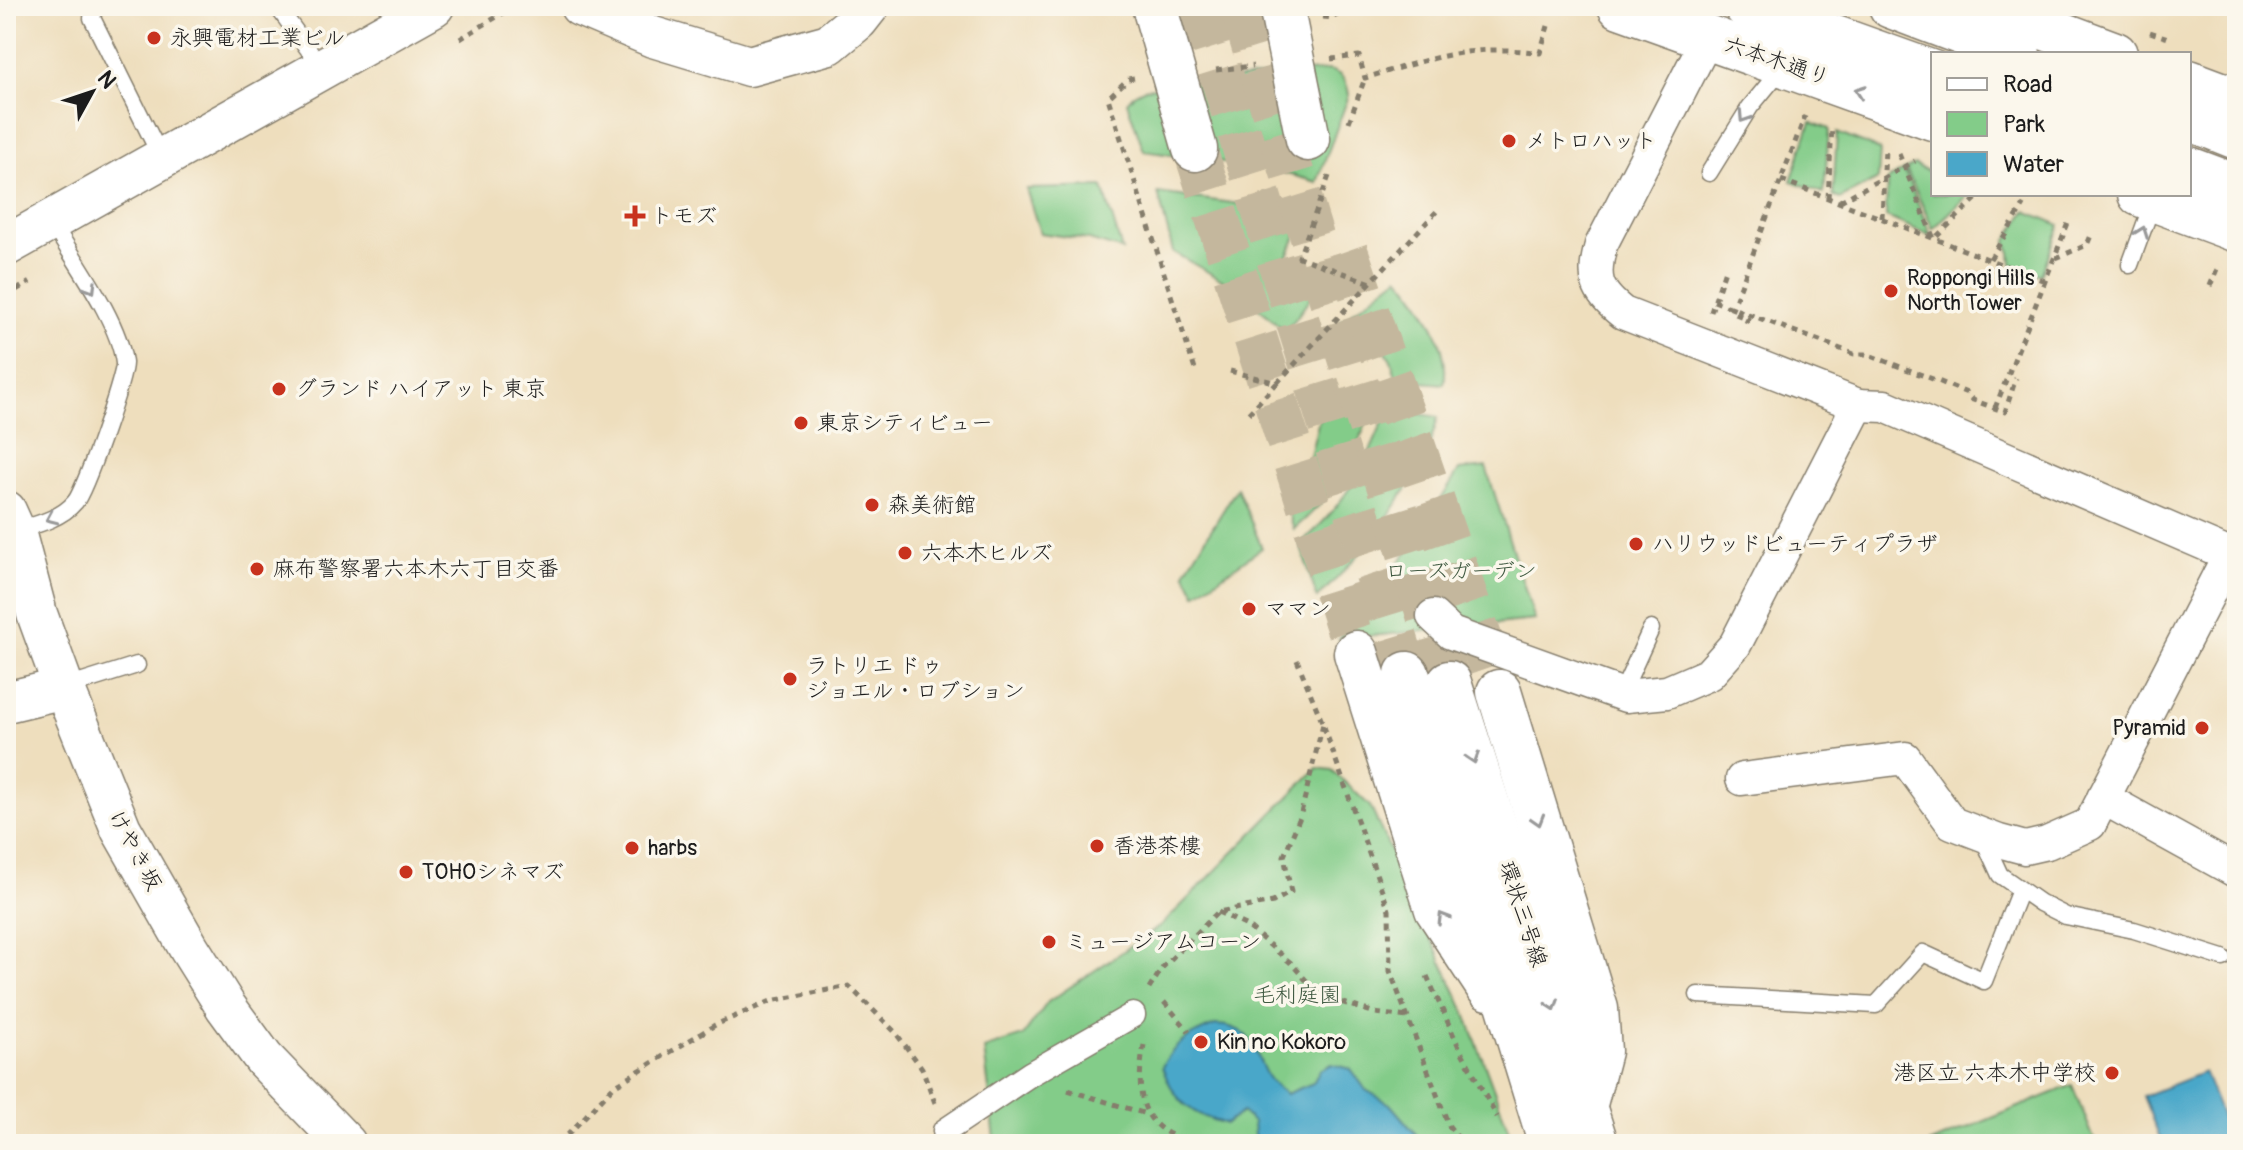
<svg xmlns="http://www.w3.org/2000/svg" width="2243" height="1150" viewBox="0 0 2243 1150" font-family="Pangolin,'Klee One',sans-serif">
  <rect width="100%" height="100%" fill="#fbf7ec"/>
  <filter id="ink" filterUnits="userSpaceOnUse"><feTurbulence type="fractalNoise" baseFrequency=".0125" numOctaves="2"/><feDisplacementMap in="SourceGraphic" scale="16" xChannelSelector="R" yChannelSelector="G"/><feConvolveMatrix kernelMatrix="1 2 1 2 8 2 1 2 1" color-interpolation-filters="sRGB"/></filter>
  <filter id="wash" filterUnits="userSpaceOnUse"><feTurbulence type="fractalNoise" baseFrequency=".006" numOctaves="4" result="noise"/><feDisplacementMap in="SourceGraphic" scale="32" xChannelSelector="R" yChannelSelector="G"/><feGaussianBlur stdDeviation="1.8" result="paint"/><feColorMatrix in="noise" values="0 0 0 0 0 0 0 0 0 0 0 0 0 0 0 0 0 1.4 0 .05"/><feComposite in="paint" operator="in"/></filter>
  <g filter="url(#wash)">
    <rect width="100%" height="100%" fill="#eedebd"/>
    <g fill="#83cc89" stroke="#507452" stroke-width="2">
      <path d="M 1329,70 C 1343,74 1347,81 1349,95 L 1317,182 L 1264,168 L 1144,151 L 1127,102 L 1135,93 L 1145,88 Z"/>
      <path d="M 1811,122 L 1829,129 L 1824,193 L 1791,181 Z"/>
      <path d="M 1837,133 L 1880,150 L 1878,179 L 1840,199 L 1833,196 Z"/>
      <path d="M 1914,165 L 1933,173 L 1933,194 L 1969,194 L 1933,229 L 1906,169 Z"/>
      <path d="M 1904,170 L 1931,236 L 1886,217 L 1887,180 Z"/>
      <path d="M 1103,187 L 1122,250 L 1089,240 L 1040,233 L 1026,189 Z"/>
      <path d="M 1158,193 L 1262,207 L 1302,222 L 1285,263 L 1321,283 L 1286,332 L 1236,288 L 1173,252 Z"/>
      <path d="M 2026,211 L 2060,225 L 2041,275 L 2012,264 L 2011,252 L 2006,242 Z"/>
      <path d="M 1399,276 C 1423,303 1451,347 1444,384 L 1397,380 L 1391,360 L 1380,341 L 1333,358 L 1325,334 Z"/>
      <path d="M 1326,390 L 1373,397 C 1360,453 1338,492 1294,529 L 1287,508 L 1303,485 Z"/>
      <path d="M 1388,408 L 1438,417 C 1423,480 1364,554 1317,598 L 1300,544 C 1344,507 1369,461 1388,408 Z"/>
      <path d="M 1486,467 L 1535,620 L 1339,639 C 1350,611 1373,594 1393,570 C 1418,539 1438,504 1459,470 Z"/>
      <path d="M 1237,488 L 1262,548 L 1196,594 L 1185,572 Z"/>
      <path d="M 1317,768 L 1332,770 L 1370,806 L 1466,1014 L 1514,1144 L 999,1144 L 995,1139 L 984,1049 L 1023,1036 L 1048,1002 L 1162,925 Z"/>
      <path d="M 2072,1085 L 2096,1144 L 1929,1144 Z"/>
    </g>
    <g fill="#4aa7c9" stroke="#336272" stroke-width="2">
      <path d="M 1215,1025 C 1254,1026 1252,1048 1267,1076 C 1271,1083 1279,1089 1286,1094 L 1313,1083 L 1320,1070 L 1332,1064 L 1351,1069 L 1366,1090 L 1390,1104 L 1420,1139 L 1415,1144 L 1262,1144 L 1254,1135 L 1253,1122 L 1242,1112 L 1226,1124 C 1191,1115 1175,1102 1162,1067 C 1174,1043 1190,1035 1215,1025 Z"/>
      <path d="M 2204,1072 L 2233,1144 L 2162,1144 L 2143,1096 Z"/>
    </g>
  </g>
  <g filter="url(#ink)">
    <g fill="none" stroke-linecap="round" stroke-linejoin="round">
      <g stroke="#c4b79d" stroke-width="44" stroke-dasharray="44 22" stroke-linecap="butt">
        <path d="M 1200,6 L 1407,674"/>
        <path d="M 1241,6 L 1449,683"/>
        <path d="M 1195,149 L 1356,653"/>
        <path d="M 1346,251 L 1499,692"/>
      </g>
      <defs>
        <g id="service">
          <path d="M 95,6 L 92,18 L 162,159"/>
          <path d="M 277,6 L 322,68"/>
          <path d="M 1709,173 L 1750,107 L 1782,68"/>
          <path d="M 2130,265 L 2153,202"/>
          <path d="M 15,531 C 35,525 61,519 75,502 C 85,491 125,376 124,363 C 119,320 73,259 51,221"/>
          <path d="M 64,688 L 137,665"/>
          <path d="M 1621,695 L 1651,629"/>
          <path d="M 1982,836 L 2000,875 L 2040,903 L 2066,916 L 2134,930 L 2223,958"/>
          <path d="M 1698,995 L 1876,1005 L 1923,953 L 1984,981 L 2020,890"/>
        </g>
        <path id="pedestrian" d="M 945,1131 L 1030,1074 L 1133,1015"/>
        <g id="minor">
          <path d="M 1858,405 L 1885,406 L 2237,558"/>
          <path d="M 1433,616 L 1451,633 L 1626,696 L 1667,692 L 1709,674 L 1735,645 L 1858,405 L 1623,313 C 1595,291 1592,278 1601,245 L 1708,37"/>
          <path d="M 1742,779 L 1905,758 L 1952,823 L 1999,841 L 2025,848 L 2047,843 L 2090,824 L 2229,555"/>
          <path d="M 2103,798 L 2237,872"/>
        </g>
        <g id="tertiary">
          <path d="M 580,6 L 653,37 L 749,66 L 829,44 L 858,20 L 869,6"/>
          <path d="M 6,246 L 434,6"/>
          <path d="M 6,511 L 15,531 L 37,614 L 64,688 L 121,829 L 189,948 L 226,1007 L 264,1059 L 346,1144"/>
          <path d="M 6,702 L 64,688"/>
        </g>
        <g id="secondary">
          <path d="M 1620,6 L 1933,118"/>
          <path d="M 1987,6 L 2115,54"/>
          <path d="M 2189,82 L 2237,100"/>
          <path d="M 2140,194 L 2237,230"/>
        </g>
        <g id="primary">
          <path d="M 1154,6 L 1195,149"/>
          <path d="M 1281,6 L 1308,139"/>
          <path d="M 1356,653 L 1437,909 L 1489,988"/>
          <path d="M 1407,674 L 1551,1144"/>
          <path d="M 1449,683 L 1596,1144"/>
          <path d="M 1499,692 L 1596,1009 L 1599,1051 L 1585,1104"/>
        </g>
        <g id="motorway">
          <path d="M 1746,6 L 1933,73"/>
          <path d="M 1891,6 L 2018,54"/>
          <path d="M 2189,118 L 2237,137"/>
          <path d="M 2189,169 L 2237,187"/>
        </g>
      </defs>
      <use href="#service" stroke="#857d6c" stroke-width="19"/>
      <use href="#pedestrian" stroke="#857d6c" stroke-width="27"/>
      <use href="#minor" stroke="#857d6c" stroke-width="35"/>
      <use href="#tertiary" stroke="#857d6c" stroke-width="43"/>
      <use href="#secondary" stroke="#857d6c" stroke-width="47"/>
      <use href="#primary" stroke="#857d6c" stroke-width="47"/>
      <use href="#motorway" stroke="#857d6c" stroke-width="47"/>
      <g stroke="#857d6c" stroke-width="5" stroke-dasharray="6 6" stroke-linecap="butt">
        <path d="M 1323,17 L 1333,18 L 1345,6"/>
        <path d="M 2150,32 L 2168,38"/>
        <path d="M 460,39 L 515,6"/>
        <path d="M 1331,59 L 1359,56 L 1365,78 C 1430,59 1471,43 1540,53 L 1548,26"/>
        <path d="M 1216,70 L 1253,66"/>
        <path d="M 1134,78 L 1128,79 L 1108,98 L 1196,373"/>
        <path d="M 1349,122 L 1365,78"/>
        <path d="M 1899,154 L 1934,239 L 1981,194"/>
        <path d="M 1329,176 L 1299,257 L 1371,283"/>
        <path d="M 1781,180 L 2045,281"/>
        <path d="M 1828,198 L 1832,127"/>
        <path d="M 1840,201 L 1915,161"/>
        <path d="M 1882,218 L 1885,148"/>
        <path d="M 2056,258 L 2087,245 L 2092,233"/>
        <path d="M 1990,259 L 2024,205"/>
        <path d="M 2210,286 L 2217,269"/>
        <path d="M 6,296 L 30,282"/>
        <path d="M 1714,301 L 1854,354 L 1866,354 L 1938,381 L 1967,393 L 1973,400 L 2005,412 L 2016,378"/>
        <path d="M 1711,312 L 1726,267"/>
        <path d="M 1746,323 L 1748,319 L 1731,312 L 1805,116"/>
        <path d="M 1230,371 L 1277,383 L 1245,417"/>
        <path d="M 1277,383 L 1437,211"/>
        <path d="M 1995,408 L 2068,223"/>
        <path d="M 1297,660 L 1323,724 L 1389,910 L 1390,971 L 1449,1126 L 1463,1144"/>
        <path d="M 1218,912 L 1247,926 L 1291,963 L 1319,995 L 1375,1013 L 1407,1017"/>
        <path d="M 1427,976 L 1459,1047 L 1497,1117"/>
        <path d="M 1149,989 L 1163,967 L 1218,912 L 1273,902 L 1291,892 L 1284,856 L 1300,817 L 1323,724"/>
        <path d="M 1164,1002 L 1189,1031"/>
        <path d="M 1144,1045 C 1133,1103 1144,1138 1209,1144"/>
        <path d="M 1068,1090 L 1146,1114"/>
        <path d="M 559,1144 L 614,1086 L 715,1025 L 771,1001 L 849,986 L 895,1032 L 922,1068 L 935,1103"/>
      </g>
      <use href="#service" stroke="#fff" stroke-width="16"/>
      <use href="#pedestrian" stroke="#fff" stroke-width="24"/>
      <use href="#minor" stroke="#fff" stroke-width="32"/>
      <use href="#tertiary" stroke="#fff" stroke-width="40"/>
      <use href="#secondary" stroke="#fff" stroke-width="44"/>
      <use href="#primary" stroke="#fff" stroke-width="44"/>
      <use href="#motorway" stroke="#fff" stroke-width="44"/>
    </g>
    <defs><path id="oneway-chevron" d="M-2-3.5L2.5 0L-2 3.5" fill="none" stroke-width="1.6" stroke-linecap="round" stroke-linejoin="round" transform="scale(2)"/></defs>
    <g stroke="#999">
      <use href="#oneway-chevron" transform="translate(1860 91) rotate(-160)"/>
      <use href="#oneway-chevron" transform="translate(1744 117) rotate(123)"/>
      <use href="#oneway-chevron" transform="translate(2142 232) rotate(-70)"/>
      <use href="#oneway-chevron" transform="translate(91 288) rotate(59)"/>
      <use href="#oneway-chevron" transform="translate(51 518) rotate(156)"/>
      <use href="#oneway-chevron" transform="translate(1473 758) rotate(72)"/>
      <use href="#oneway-chevron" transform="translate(1538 820) rotate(73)"/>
      <use href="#oneway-chevron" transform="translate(1443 918) rotate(-121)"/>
      <use href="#oneway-chevron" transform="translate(1553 1005) rotate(72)"/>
    </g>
  </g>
  <g fill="#c8321e" stroke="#fbf7ec" stroke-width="3">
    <circle cx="154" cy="38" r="8"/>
    <circle cx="1509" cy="141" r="8"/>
    <path d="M631 204h8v8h8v8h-8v8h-8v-8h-8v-8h8z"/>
    <circle cx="1891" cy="291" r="8"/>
    <circle cx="279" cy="389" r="8"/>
    <circle cx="801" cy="423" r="8"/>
    <circle cx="872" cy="505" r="8"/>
    <circle cx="1636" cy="544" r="8"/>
    <circle cx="905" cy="553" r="8"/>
    <circle cx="257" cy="569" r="8"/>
    <circle cx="1249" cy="609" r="8"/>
    <circle cx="790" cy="679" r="8"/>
    <circle cx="2202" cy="728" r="8"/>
    <circle cx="1097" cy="846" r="8"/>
    <circle cx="632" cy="848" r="8"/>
    <circle cx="406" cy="872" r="8"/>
    <circle cx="1049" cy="942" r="8"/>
    <circle cx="1201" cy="1042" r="8"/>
    <circle cx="2112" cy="1073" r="8"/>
  </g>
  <g text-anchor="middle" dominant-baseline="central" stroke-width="7" stroke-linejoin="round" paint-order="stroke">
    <g font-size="22" fill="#1c1c1c" stroke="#fbf7ec" text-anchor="start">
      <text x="170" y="38">永興電材工業ビル</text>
      <text x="1525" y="141">メトロハット</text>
      <text x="651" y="216">トモズ</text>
      <text x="1907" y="278">Roppongi Hills<tspan x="1907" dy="25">North Tower</tspan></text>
      <text x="295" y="389">グランド ハイアット 東京</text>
      <text x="817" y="423">東京シティビュー</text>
      <text x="888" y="505">森美術館</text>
      <text x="1652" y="544">ハリウッドビューティプラザ</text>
      <text x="921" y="553">六本木ヒルズ</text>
      <text x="273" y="569">麻布警察署六本木六丁目交番</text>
      <text x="1265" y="609">ママン</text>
      <text x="806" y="666">ラトリエ ドゥ<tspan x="806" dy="25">ジョエル・ロブション</tspan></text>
      <text x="2186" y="728" text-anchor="end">Pyramid</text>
      <text x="1113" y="846">香港茶樓</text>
      <text x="648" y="848">harbs</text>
      <text x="422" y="872">TOHOシネマズ</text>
      <text x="1065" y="942">ミュージアムコーン</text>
      <text x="1217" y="1042">Kin no Kokoro</text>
      <text x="2096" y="1073" text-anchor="end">港区立 六本木中学校</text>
    </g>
    <g font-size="22" fill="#1c1c1c" stroke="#fbf7ec">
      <text transform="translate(1777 61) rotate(19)">六本木通り</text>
      <text transform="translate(135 850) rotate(62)">けやき坂</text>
      <text transform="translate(1523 914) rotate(72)">環状三号線</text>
    </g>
    <g font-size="22" fill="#405a42" stroke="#fbf7ec">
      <text x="1461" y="571">ローズガーデン</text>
      <text x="1297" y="995">毛利庭園</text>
    </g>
  </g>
  <rect width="2243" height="1150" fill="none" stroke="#fbf7ec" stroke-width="32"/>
  <rect x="1931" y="52" width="260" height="144" fill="#fbf7ec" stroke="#a29f99" stroke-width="2"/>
  <rect x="1947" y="78" width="40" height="12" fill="#ffffff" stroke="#a29f99" stroke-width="2"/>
  <text x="2003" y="92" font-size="24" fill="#1c1c1c">Road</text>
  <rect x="1947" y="112" width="40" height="24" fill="#83cc89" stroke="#a29f99" stroke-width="2"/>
  <text x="2003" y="132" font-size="24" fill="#1c1c1c">Park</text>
  <rect x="1947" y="152" width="40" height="24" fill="#4aa7c9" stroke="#a29f99" stroke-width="2"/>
  <text x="2003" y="172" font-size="24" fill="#1c1c1c">Water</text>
  <g transform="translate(92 92) rotate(50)" stroke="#fbf7ec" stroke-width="6" paint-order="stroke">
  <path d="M0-6L14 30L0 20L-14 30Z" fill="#1c1c1c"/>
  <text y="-12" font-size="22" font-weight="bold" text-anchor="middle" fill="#1c1c1c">N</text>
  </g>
</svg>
